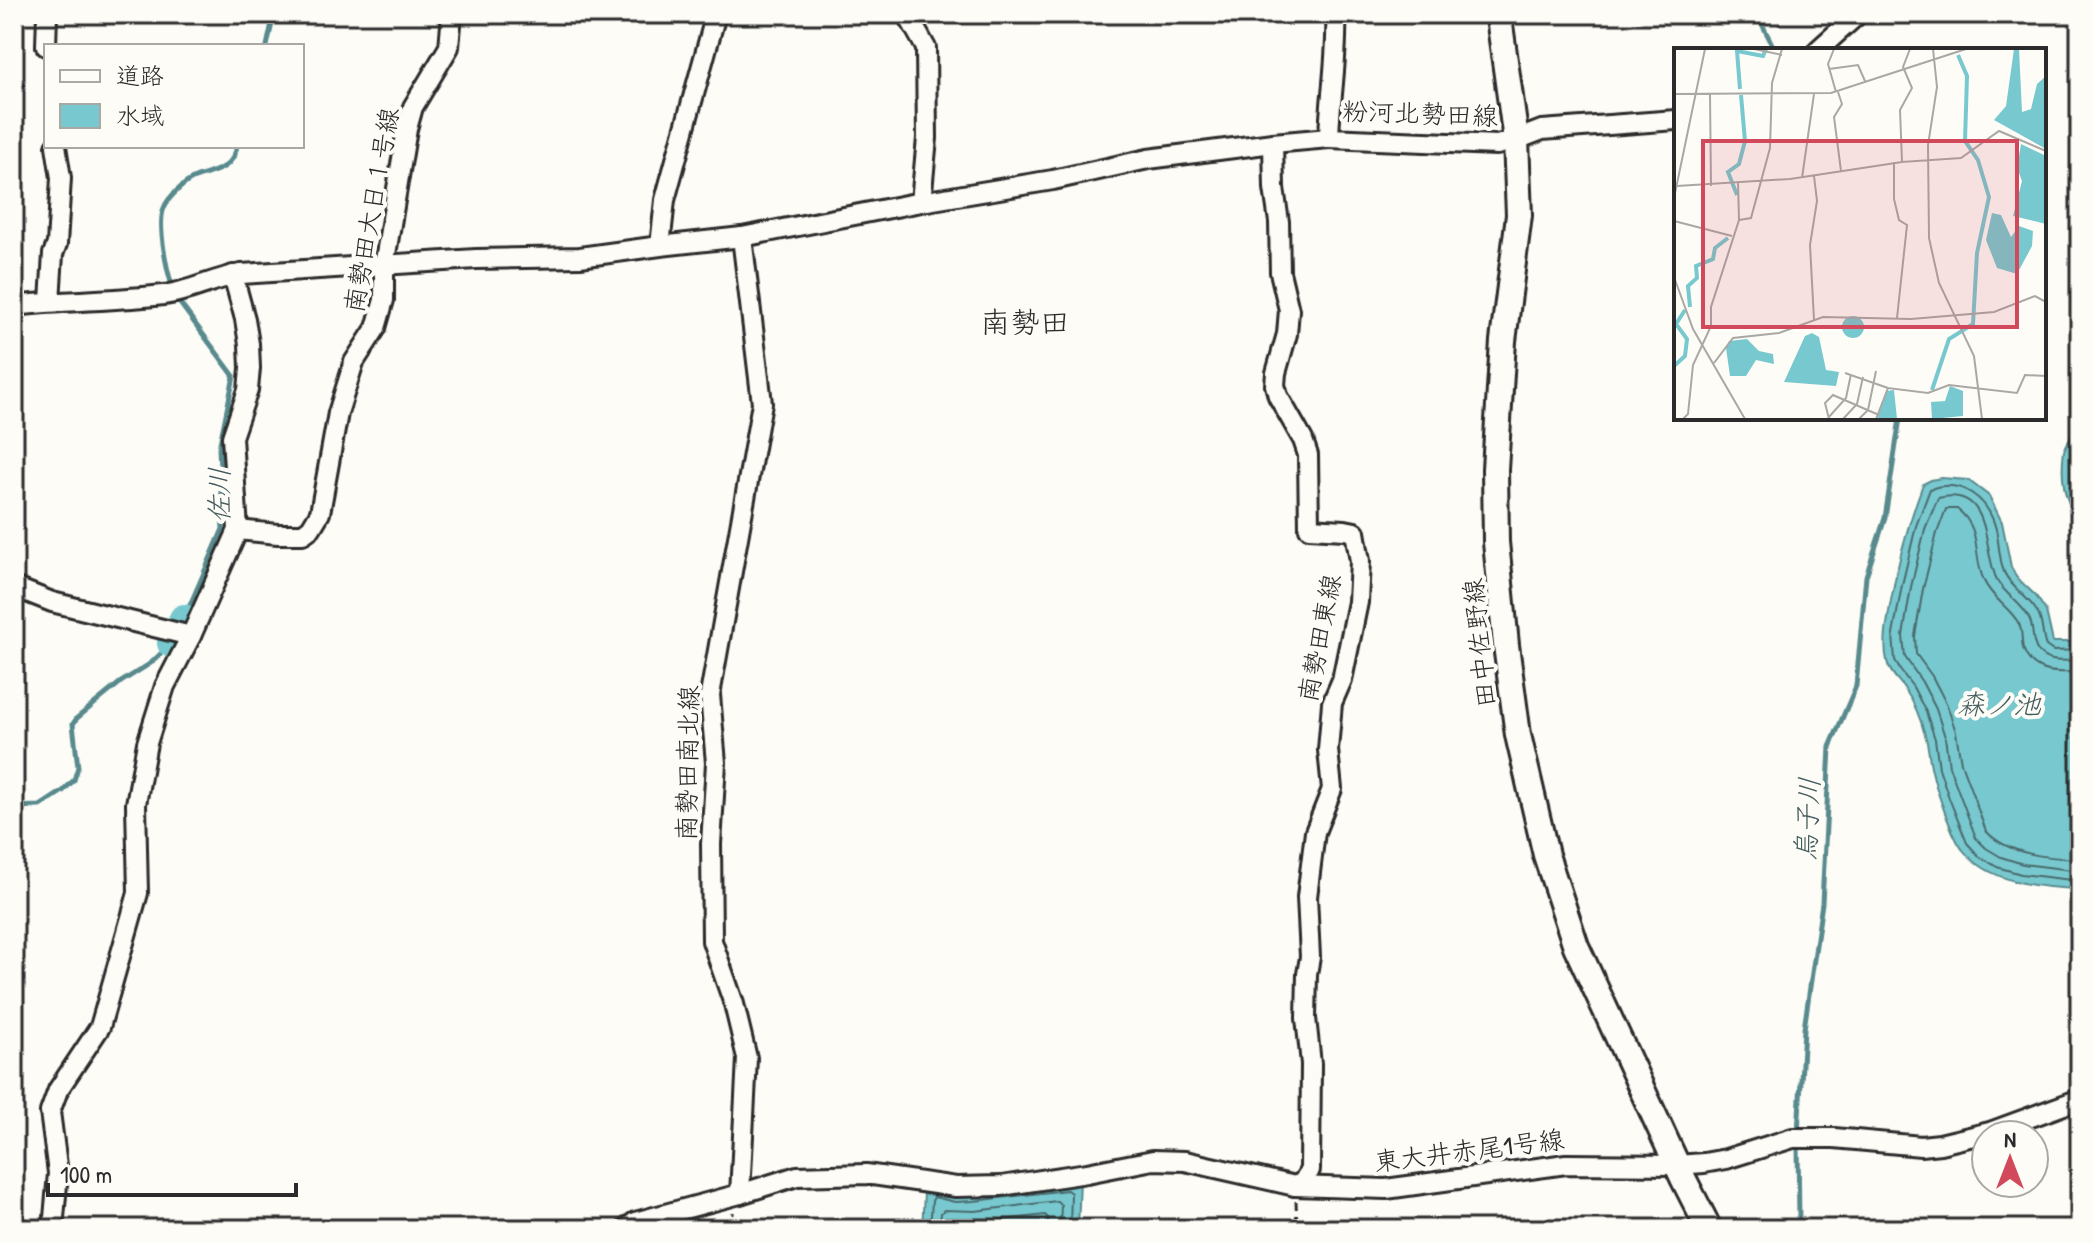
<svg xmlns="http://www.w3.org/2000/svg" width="2094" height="1243" viewBox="0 0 2094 1243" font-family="'Patrick Hand','Klee One',sans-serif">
  <rect width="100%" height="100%" fill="#fdfcf7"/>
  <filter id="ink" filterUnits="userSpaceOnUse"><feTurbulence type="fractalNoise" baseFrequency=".0125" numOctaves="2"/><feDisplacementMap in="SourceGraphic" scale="16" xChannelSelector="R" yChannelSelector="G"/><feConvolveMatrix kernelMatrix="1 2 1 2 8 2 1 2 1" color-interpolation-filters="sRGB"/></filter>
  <g filter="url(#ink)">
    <g fill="#78c9cf" stroke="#598a8d" stroke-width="2">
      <path d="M 2080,402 L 2080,516 C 2062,505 2061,470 2064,451 C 2066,444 2070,440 2073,434 C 2077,424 2078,412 2080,402 Z"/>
      <path d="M 1941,478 L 1968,480 L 1989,496 L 2002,522 L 2011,567 L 2016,577 L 2036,596 L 2046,611 L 2053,642 L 2080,642 L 2080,889 C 2041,888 1989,883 1963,850 C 1952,837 1936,789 1932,771 C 1929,760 1929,747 1925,735 C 1921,720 1915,704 1906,691 C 1900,681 1889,673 1887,661 C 1883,643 1887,624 1890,606 C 1897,564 1908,524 1923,484 L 1931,480 Z"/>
      <path d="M 1080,1180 L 1078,1229 L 922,1229 L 924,1193 L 931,1188 Z"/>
    </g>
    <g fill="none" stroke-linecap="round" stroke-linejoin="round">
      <g stroke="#4a6a6d" stroke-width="2">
        <path d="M 2080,650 L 2053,651 L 2046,646 C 2041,635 2044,621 2036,610 C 2027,596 2011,588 2004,572 C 1999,559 1999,543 1996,529 C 1988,498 1961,478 1930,489 L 1916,526 L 1902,585 L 1893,635 L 1895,660 L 1900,670 L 1913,687 L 1926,712 L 1935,739 L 1939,768 L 1949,798 L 1967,843 L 1979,856 L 1997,867 L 2021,874 L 2080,881"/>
        <path d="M 2080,660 C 2062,661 2039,665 2034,642 C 2032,634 2033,625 2029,618 C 2022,603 2005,595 1997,580 C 1982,551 1994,485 1938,498 L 1925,529 L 1911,587 L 1903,636 L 1905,657 L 1922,682 L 1936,709 L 1945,737 L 1949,766 L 1976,838 L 1986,848 L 2001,857 L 2023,864 L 2080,871"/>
        <path d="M 2080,672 C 2057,673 2032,675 2023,648 C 2021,641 2023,632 2019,624 C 2011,608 1993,600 1984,581 C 1972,555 1983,529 1957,509 L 1946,509 L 1937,533 L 1923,589 L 1915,636 L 1916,654 L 1932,676 L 1947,705 L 1956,732 L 1961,763 L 1986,831 C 2008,855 2049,858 2080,859"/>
        <path d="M 930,1229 L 932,1201 L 934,1197 L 955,1202 L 974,1201 L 1067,1190 L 1071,1193 L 1070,1229"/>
        <path d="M 940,1229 L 941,1213 L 944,1210 L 975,1211 L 1057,1201 L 1061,1205 L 1060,1229"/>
        <path d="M 952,1229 L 956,1224 L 977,1223 L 1045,1215 L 1048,1218 L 1048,1229"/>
      </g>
      <g stroke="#598a8d" stroke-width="5">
        <path d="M 1757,14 L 1775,50"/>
        <path d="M 267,46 L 274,14"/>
        <path d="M 173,288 C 167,272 157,224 164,208 C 168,197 185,182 195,178 C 215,170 232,171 237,146"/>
        <path d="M 176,298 L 234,376 L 219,448 L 223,529 L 184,619"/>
        <path d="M 14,807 L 40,806 L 63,791 L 74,780 L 78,767 L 73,724 L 77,718 L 121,682 L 151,663 L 172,643"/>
        <path d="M 1798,1133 L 1804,1029 L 1822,903 L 1830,747 L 1856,686 L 1866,576 L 1885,518 L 1900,418"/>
        <path d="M 1793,1229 L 1799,1221 L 1798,1143"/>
      </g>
      <path stroke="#78c9cf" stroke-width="30" d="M 172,643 L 184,619"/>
      <defs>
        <g id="street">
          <path d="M 907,14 L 926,48 L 927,138 L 921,202"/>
          <path d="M 1336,14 C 1338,56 1330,97 1329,138 L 1497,145 L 1516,140 L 1542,130 L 1676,120"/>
          <path d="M 46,46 L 47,14"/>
          <path d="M 1818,50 L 1858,14"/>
          <path d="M 1273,143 L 1274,188 L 1279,222 L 1280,272 L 1289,310 L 1287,334 L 1276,373 L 1275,385 L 1278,396 L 1303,440 L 1308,455 L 1309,528 L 1345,530 L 1355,532 L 1360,561 L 1358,602 L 1342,680 L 1332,703 L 1328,750 L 1332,789 L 1315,832 L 1307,897 L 1310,957 L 1307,974 L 1306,1018 L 1311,1064 L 1310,1170 L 1303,1182 L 1295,1186"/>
          <path d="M 660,246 L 665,200 L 716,14"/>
          <path d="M 50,301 L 53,254 L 57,244 L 61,178 L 56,146"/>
          <path d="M 14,306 C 64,300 114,301 163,295 C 190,292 214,278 241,274 L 476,259 L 580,257 L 660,246 L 742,237 L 921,202 L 1053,180 L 1148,159 L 1273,143 L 1329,138"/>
          <path d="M 238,530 L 278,534 L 303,534 L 311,528 L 320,513 L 338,413 L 354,362 L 376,328 L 384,300 L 384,266 L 407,129 L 413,107 L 449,47 L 452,14"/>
          <path d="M 14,587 L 52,602 L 191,636"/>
          <path d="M 740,1194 L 747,1058 L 734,1004 L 712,941 L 711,844 L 716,763 L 710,695 L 762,403 L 742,237"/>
          <path d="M 53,1229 L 58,1173 L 50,1112 L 58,1090 L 100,1027 L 138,893 L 136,804 L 147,743 L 165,686 L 191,636 L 238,530 L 232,437 L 248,390 L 250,368 L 249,344 L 245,319 L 233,275"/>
          <path d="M 626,1229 L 635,1222 L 740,1194 L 797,1176 L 866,1174 L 956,1187 L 1001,1186 L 1087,1173 L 1153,1160 L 1185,1161 L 1295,1186 L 1386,1189 L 1566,1164 L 1677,1165 L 1704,1163 L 1726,1159 L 1793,1138 L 1834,1138 L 1921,1146 L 1940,1144 L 1990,1132 L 2080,1099"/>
        </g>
        <path id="secondary" d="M 1501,14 L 1500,25 L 1516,140 L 1519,215 L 1503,341 L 1495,469 L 1496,542 L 1506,645 L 1518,735 L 1546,855 L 1576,946 L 1683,1178 L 1709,1229"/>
      </defs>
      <use href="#street" stroke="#2b2b2b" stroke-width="24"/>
      <use href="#secondary" stroke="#2b2b2b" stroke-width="30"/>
      <g stroke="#2b2b2b" stroke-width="3" stroke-dasharray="8 6" stroke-linecap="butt">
        <path d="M 1296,1201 L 1297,1229"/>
        <path d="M 733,1229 L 733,1212"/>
      </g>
      <use href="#street" stroke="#fdfcf7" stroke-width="18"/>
      <use href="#secondary" stroke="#fdfcf7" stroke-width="24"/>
    </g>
  </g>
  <g text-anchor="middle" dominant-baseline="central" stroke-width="8" stroke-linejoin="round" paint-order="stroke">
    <g font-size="26" fill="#2b2b2b" stroke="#fdfcf7">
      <text transform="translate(1420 113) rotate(2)">粉河北勢田線</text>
      <text transform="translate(371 210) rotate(-80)">南勢田大日１号線</text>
      <text transform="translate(1319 638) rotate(-79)">南勢田東線</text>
      <text transform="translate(1479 643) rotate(-96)">田中佐野線</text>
      <text transform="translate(687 763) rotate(-89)">南勢田南北線</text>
      <text transform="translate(1469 1150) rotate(-7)">東大井赤尾1号線</text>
    </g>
    <g font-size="28" font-style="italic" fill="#425a5c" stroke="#fdfcf7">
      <text transform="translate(219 495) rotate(-90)">佐川</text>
      <text x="1999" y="704">森ノ池</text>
      <text transform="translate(1807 819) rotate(-87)">烏子川</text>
    </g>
    <g font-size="30" fill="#2b2b2b" stroke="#fdfcf7">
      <text x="1025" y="322">南勢田</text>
    </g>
  </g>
  <g transform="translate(1674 48)">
    <rect width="372" height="372" fill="#fdfcf7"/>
    <path d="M 340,1 L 345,1 L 348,64 L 357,61 L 363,36 L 372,28 L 372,101 L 320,72 L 332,58 ZM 347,96 L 370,107 L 372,176 L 339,168 L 348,133 L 343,120 ZM 318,165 L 327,167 L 337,189 L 345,178 L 359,183 L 358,198 L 343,226 L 323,220 L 312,192 ZM168 279a11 11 0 1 1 22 0a11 11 0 1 1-22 0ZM 138,285 L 145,289 L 152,322 L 165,324 L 162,338 L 110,334 L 131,288 ZM 73,291 L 85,303 L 99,306 L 100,316 L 82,312 L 72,328 L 56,328 L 52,300 L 55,293 ZM 276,338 L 289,343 L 289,368 L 258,371 L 257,354 L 271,353 ZM 220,342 L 223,371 L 203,371 L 212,343 Z" fill="#78c9cf"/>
    <path fill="none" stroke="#78c9cf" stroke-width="4" d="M 66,41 L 63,3 L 89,8 L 92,1M 63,147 L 54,124 L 65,116 L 71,93 L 67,47M 16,259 L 14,238 L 23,230 L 22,218 L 39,211 L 41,200 L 54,190M 0,318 L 11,308 L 13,291 L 2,276 L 11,262M 258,342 L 275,291 L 299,276 L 303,205 L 315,149 L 304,112 L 291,93 L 293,28 L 284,7"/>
    <path fill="none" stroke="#a9a8a5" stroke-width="2" d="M 80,1 L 108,7M 160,1 L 154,16 L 162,44M 236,1 L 229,19 L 238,40 L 226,62 L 228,114 L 287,110 L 325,83 L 372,103M 259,1 L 263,39 L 254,97 L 255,190 L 265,235 L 300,308 L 308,371M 155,21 L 184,17 L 191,33M 164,44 L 168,56 L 160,69 L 167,123M 0,46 L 157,45 L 292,1M 36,46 L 37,138M 220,114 L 220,151 L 225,172 L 233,177 L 223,270M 128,130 L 140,46M 3,138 L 116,131 L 228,114M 0,150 L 31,1M 65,172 L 77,170 L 96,100 L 98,35 L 108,1M 0,173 L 58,188M 0,229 L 19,281 L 71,371M 140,272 L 136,197 L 143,153 L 140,128M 40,315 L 59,290 L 105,285 L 149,269 L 237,271 L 320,264 L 361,248 L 372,254M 171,325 L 214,340M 154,370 L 172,350 L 177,326M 9,371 L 14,366 L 19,317 L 37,278 L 37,259 L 65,172 L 64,134M 155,371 L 151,355 L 159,347 L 205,367M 169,371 L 183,356 L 189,329M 185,371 L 194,362 L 202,323M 202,371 L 214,340 L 254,345 L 275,337 L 343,345 L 351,327 L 372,328"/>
    <path fill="#d1495b" fill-opacity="0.15" stroke="#d1495b" stroke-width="4" d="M 29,93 L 343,93 L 343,279 L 29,279 Z"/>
    <rect width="372" height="372" fill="none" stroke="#2b2b2b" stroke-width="4"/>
  </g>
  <rect width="2094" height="1243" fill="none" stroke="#fdfcf7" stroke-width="48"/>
  <rect x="24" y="24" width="2046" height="1195" fill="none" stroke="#2b2b2b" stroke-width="3" filter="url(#ink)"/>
  <rect x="44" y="44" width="260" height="104" fill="#fdfcf7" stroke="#a9a8a5" stroke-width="2"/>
  <rect x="60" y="70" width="40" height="12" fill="#fdfcf7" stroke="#a9a8a5" stroke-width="2"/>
  <text x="116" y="84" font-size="24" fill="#2b2b2b">道路</text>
  <rect x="60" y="104" width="40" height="24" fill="#78c9cf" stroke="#a9a8a5" stroke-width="2"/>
  <text x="116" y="124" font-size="24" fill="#2b2b2b">水域</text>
  <g transform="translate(2010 1159)"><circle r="38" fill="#fdfcf7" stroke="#a9a8a5" stroke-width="2"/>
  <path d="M0-6L14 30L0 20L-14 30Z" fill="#d1495b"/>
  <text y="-12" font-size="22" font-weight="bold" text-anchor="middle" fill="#2b2b2b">N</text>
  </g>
  <path d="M48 1183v12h248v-12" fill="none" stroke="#2b2b2b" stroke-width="4"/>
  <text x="60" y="1183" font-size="24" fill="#2b2b2b" stroke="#fdfcf7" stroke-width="6" paint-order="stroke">100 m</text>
</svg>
